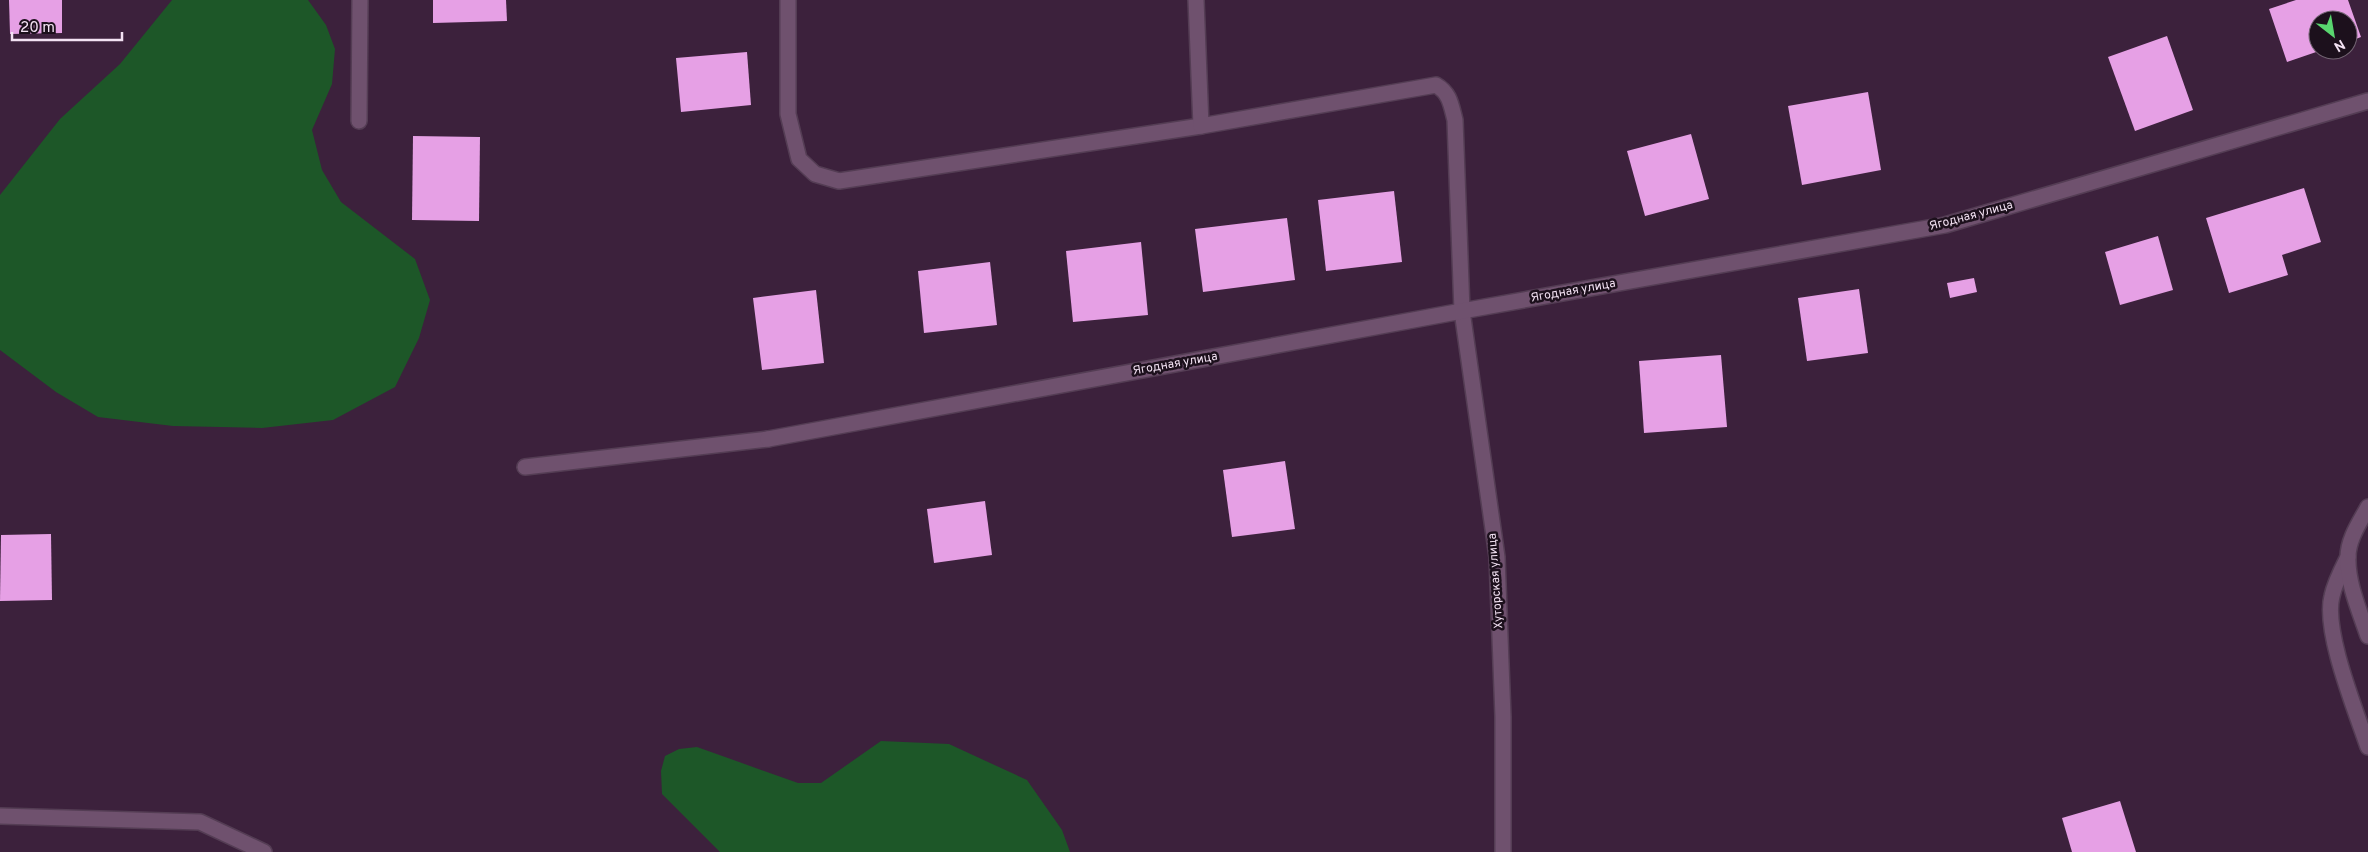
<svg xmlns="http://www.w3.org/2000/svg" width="2368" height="852" viewBox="0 0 2368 852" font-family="Overpass,sans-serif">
  <rect width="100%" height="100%" fill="#3c213c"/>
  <g fill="#1d5728">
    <path d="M 172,0 L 308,0 L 326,25 L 335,49 L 332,84 L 312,130 L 322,170 L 341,202 L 415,259 L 430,300 L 419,338 L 395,387 L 333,420 L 262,428 L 173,426 L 98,417 L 56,392 L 0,350 L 0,195 L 60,119 L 120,64 Z"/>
    <path d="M 881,741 L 949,744 L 1027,780 L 1062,830 L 1070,852 L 720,852 L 662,794 L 661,771 L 665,756 L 679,749 L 697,747 L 798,783 L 821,783 Z"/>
  </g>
  <g fill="#e6a0e5">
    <path d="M 9,0 L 62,0 L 62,33 L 10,34 Z"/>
    <path d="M 433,0 L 506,0 L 507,21 L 433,23 Z"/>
    <path d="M 2296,0 L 2348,0 L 2361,37 L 2348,42 L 2348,20 L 2318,20 L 2318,50 L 2322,50 L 2287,62 L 2269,9 Z"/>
    <path d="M 2167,36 L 2193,110 L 2135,131 L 2108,57 Z"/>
    <path d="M 747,52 L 751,105 L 681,112 L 676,58 Z"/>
    <path d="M 1868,92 L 1881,170 L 1802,185 L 1788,106 Z"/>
    <path d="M 1691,134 L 1709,199 L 1645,216 L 1627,151 Z"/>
    <path d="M 413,136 L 480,137 L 479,221 L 412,220 Z"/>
    <path d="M 2304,188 L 2321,242 L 2282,255 L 2288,275 L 2229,293 L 2206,218 Z"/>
    <path d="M 1394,191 L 1402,262 L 1326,271 L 1318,200 Z"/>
    <path d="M 1287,218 L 1295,280 L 1203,292 L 1195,229 Z"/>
    <path d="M 2158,236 L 2173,290 L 2120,305 L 2105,252 Z"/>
    <path d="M 1141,242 L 1148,315 L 1073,322 L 1066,251 Z"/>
    <path d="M 990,262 L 997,325 L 924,333 L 918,271 Z"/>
    <path d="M 1974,278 L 1977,292 L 1950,298 L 1947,283 Z"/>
    <path d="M 1859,289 L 1868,353 L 1807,361 L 1798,298 Z"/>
    <path d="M 816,290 L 824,363 L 762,370 L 753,298 Z"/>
    <path d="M 1721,355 L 1727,427 L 1644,433 L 1639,361 Z"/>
    <path d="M 1285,461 L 1295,529 L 1232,537 L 1223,470 Z"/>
    <path d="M 985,501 L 992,555 L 934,563 L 927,509 Z"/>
    <path d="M 51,534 L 52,600 L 0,601 L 1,535 Z"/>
    <path d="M 2120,801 L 2136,852 L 2072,852 L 2062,818 Z"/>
  </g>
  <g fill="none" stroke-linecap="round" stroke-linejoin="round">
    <defs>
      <g id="service">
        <path d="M 525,467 L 768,439"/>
        <path d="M 2348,557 C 2342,569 2335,582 2332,596 C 2323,631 2356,711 2368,747"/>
        <path d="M 0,816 L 200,822 L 264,852"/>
      </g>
      <g id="minor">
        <path d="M 788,0 L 788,114 L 799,159 L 815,174 L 839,181 L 1201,126"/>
        <path d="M 1196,0 L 1201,126 L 1436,85 C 1450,93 1451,105 1455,120 L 1462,311 L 1497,557 L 1503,717 L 1503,852"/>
        <path d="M 359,121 L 360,0"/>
        <path d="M 768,439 L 1462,311 L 1945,225 L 2368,101"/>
        <path d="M 2368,507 C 2360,522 2348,539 2348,557 C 2347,583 2360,612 2368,636"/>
      </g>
    </defs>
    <use href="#service" stroke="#543d54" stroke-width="18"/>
    <use href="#minor" stroke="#543d54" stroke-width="18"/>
    <use href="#service" stroke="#6f516e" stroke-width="15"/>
    <use href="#minor" stroke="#6f516e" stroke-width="15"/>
  </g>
  <g text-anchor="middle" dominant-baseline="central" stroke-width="5" stroke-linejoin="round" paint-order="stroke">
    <g font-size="12" fill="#f3e2f3" stroke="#1c101c">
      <text transform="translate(1971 216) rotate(-15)">Ягодная улица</text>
      <text transform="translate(1573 291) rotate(-10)">Ягодная улица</text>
      <text transform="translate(1175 364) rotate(-10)">Ягодная улица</text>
      <text transform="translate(1496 581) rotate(-94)">Хуторская улица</text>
    </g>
  </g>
  <g transform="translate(2333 35) rotate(149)"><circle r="24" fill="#1c101c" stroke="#726472"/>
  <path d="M0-4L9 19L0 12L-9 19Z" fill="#59d56f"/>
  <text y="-8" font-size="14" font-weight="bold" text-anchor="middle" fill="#f3e2f3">N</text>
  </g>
  <path d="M12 32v8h110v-8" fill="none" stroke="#f3e2f3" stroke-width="2.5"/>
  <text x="20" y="32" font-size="15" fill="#f3e2f3" stroke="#1c101c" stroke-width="4" paint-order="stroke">20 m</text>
</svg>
